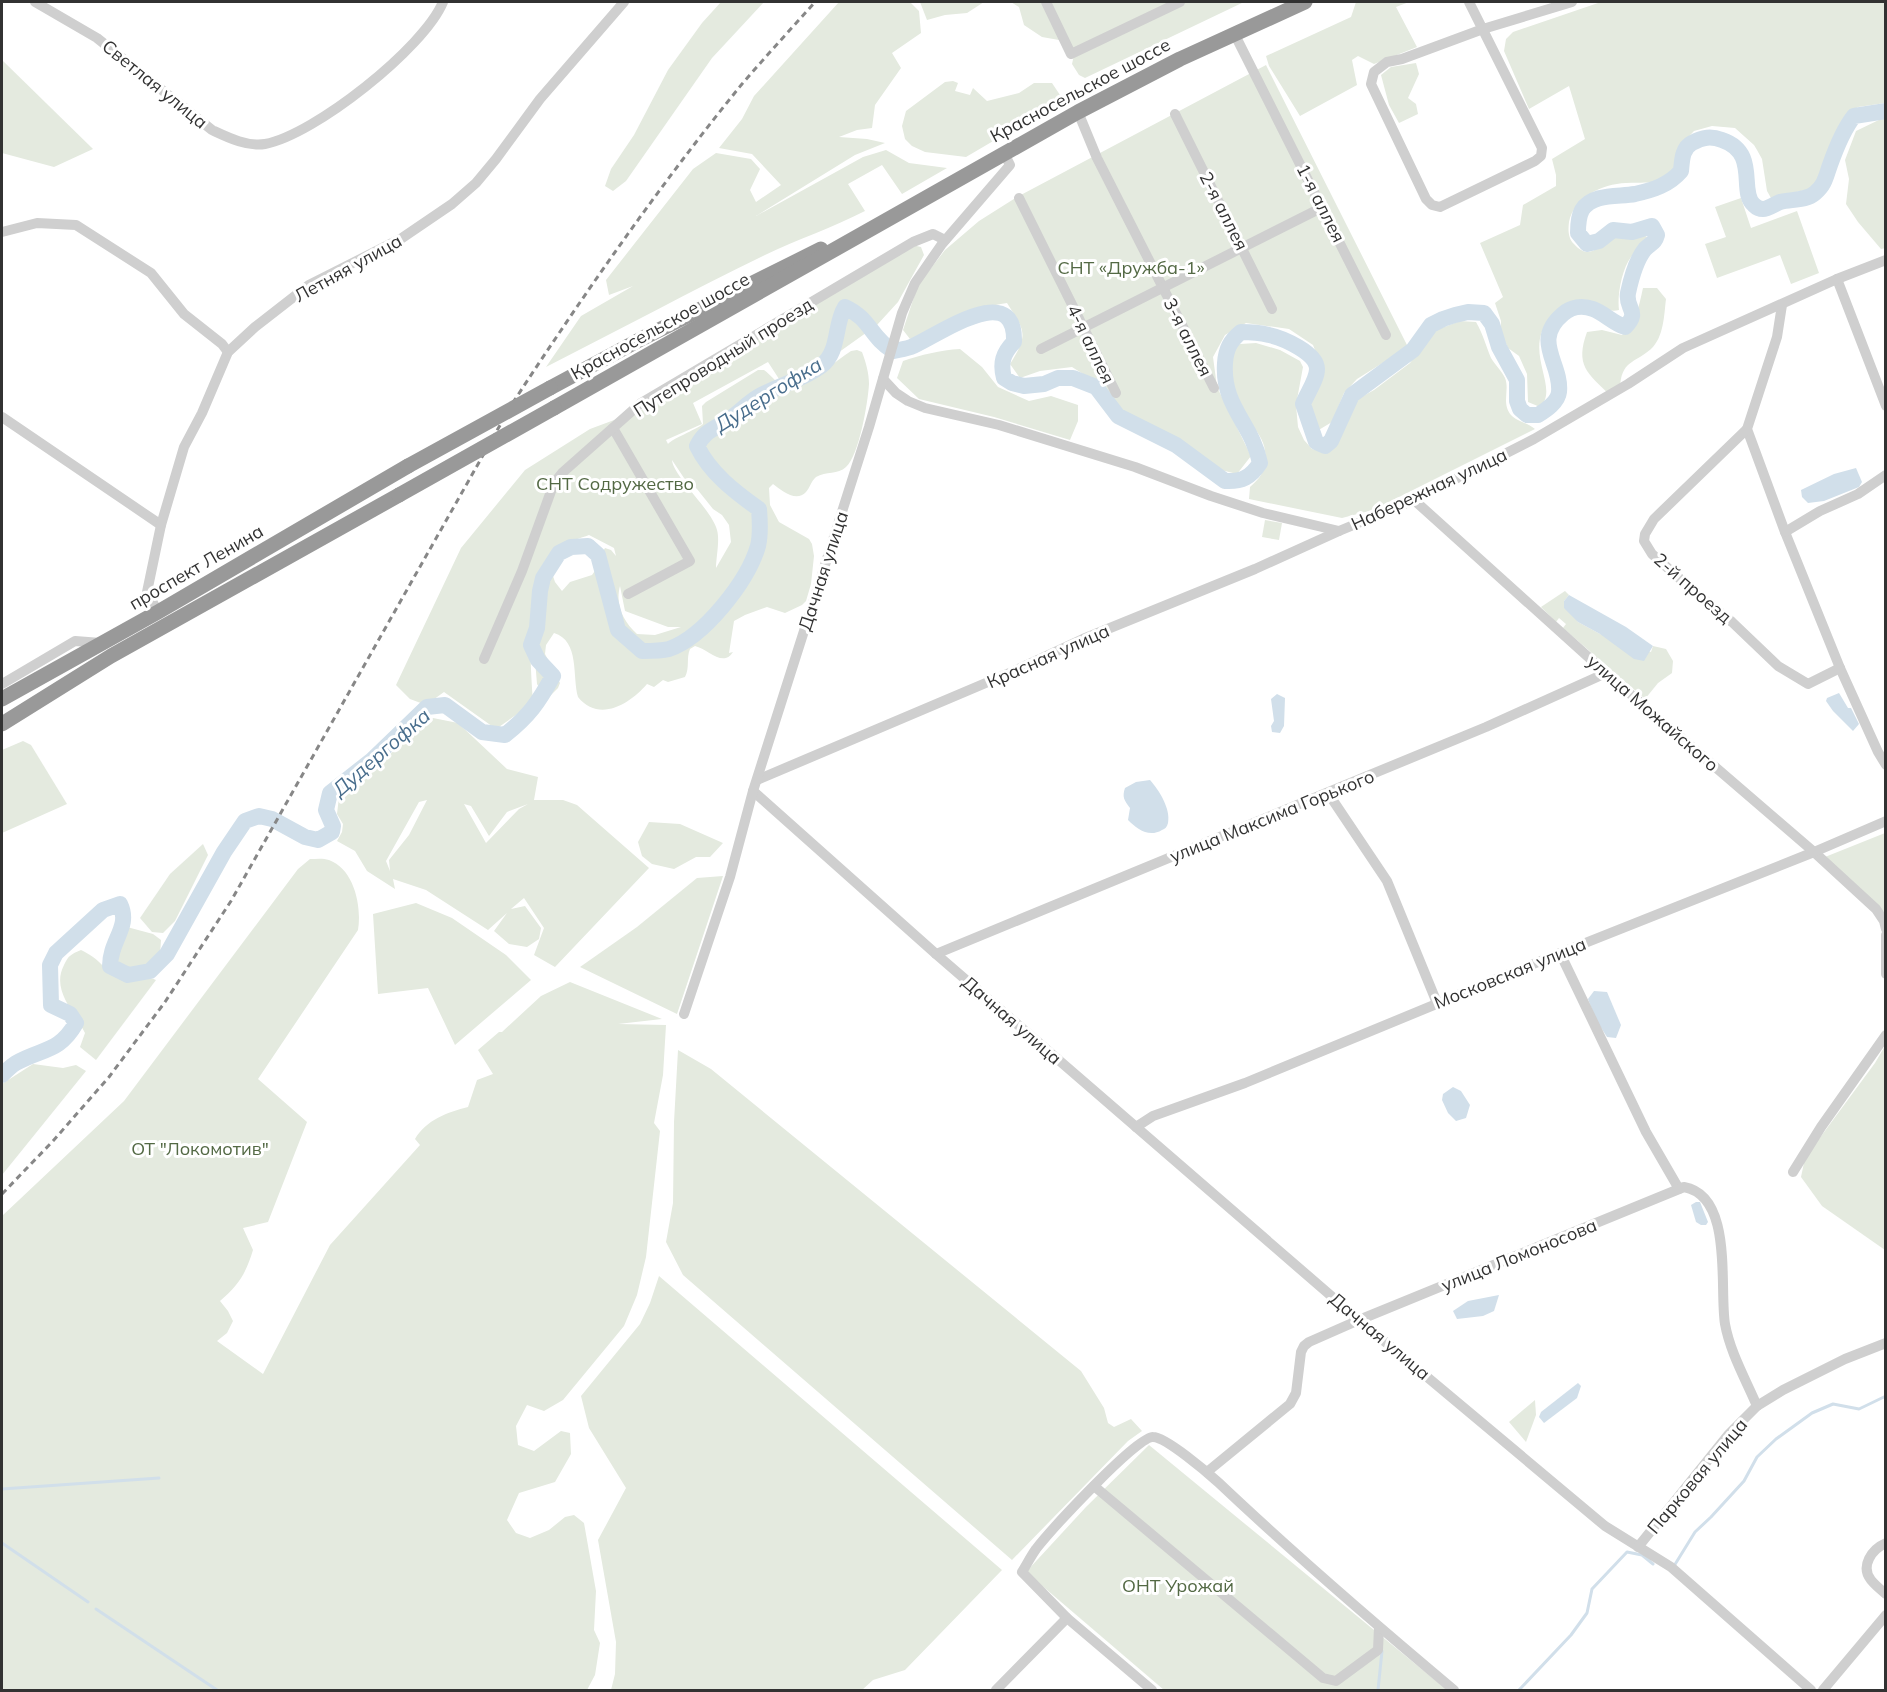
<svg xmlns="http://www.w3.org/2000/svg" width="1887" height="1692" viewBox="0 0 1887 1692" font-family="Mulish,sans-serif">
  <rect width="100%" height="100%" fill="#fff"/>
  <g fill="#e4eadf" fill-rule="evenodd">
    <path d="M 721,2 L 764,2 L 712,58 L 626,181 L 613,191 L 605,186 L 611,169 L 634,135 L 668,70 L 702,23 Z"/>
    <path d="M 839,2 L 910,2 L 919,11 L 921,33 L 892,53 L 901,68 L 875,105 L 872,128 L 857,130 L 839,137 L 867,139 L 885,143 L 855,155 L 756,216 L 863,157 L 886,150 L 909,163 L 947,168 L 902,194 L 882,165 L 848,184 L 865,211 C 832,228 798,239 765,255 C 691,291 619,330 546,367 L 581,316 L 633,286 L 609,295 L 606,280 L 693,169 L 716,153 L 751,159 L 760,169 L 750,190 L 756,202 L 781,185 L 752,154 L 719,148 L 742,119 L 754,96 Z"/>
    <path d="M 920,2 L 984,2 L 967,13 L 945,15 L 927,20 Z"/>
    <path d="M 1011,2 L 1244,2 L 1085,78 L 1079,75 L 1072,64 L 1074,55 L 1059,40 L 1042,37 L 1024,25 L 1019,7 Z"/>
    <path d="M 1356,2 L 1409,2 L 1396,7 L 1417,47 L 1374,64 L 1358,56 L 1352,60 L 1357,85 L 1300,116 L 1269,66 L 1266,56 L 1351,17 Z"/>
    <path d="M 1601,2 L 1885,2 L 1885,103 L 1858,107 L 1847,115 L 1825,164 L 1820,182 L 1814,188 L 1771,198 L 1767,191 L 1762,159 L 1757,150 L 1754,145 L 1735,128 L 1712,126 L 1694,131 L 1679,147 L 1674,171 C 1670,174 1666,178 1662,180 C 1652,184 1637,182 1626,183 C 1602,184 1574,197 1569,222 C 1568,230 1568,238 1574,244 C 1592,264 1601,240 1618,236 C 1626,235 1631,236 1640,233 L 1647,237 C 1642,244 1636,250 1631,257 C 1622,269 1617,295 1619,310 C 1612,312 1609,310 1602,307 C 1581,299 1567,299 1552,316 C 1520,350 1561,387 1540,407 L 1528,402 L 1527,374 L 1519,356 L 1508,348 L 1501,333 L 1501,321 L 1495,303 L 1503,297 L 1480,243 L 1520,225 L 1523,205 L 1556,186 L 1556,175 L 1552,159 L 1585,139 L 1569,86 L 1529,109 L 1504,51 L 1506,39 L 1513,32 Z"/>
    <path d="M 2,60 L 93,149 L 54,167 L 2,153 Z"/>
    <path d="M 1416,63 L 1419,74 L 1408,98 L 1416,104 L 1418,114 L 1399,123 L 1389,105 L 1381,75 L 1391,67 Z"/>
    <path d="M 1266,65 L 1408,347 L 1357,379 L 1344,393 L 1332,422 L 1317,431 L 1310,400 L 1322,368 L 1313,345 L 1289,329 L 1246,323 L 1225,335 L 1213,357 L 1217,387 L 1251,456 L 1237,474 L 1217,469 L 1179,442 L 1123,411 L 1099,384 L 1072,367 L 1040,371 L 1020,378 L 1010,364 C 1029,334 1025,331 1007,303 C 973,307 941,326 910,339 L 903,330 L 918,285 L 945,250 L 979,221 L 1017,197 Z"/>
    <path d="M 953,81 L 958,83 L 955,91 L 970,95 L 973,88 L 987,101 L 1019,93 L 1034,83 L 1052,83 L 1060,95 L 1060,102 L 966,157 L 925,152 L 912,146 L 905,139 L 902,126 L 906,111 L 945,82 Z"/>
    <path d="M 1885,117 L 1886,248 L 1881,249 L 1858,222 L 1846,204 L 1849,179 L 1845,160 L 1856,131 Z"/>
    <path d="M 1741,198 L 1751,228 L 1797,211 L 1819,273 L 1791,284 L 1780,255 L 1717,278 L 1705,244 L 1726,237 L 1715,207 Z"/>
    <path d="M 908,244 L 921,247 L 924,255 L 898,302 L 877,325 L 821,365 L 779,379 L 768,362 L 693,403 L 702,424 L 666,440 L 668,444 C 672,439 695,430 703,424 L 702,406 L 706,402 L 758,370 L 764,370 C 771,375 778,385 786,388 C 799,393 838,359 851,351 L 857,350 L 862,352 C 866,363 869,373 869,384 C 868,402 859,456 846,467 C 838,475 826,471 816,477 C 811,481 810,488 806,492 C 796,503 781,490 773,484 L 769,488 L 770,505 L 779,522 L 809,539 L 812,544 L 814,556 L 811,584 L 806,601 L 802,605 L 785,613 L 767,607 L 745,615 L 734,621 L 729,653 L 733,652 C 723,668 708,649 695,646 L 690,649 C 686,658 690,668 685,677 L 668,682 L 663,680 L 654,687 L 647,684 C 630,704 599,723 578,697 C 572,676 580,641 554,633 L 546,645 L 545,654 L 560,683 L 558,688 L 550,696 L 540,689 L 537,684 L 534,647 L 537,617 L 547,577 L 553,576 L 555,582 L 562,591 L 570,582 L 592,575 L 599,565 L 602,553 L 605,548 L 611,550 L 616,556 L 614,548 L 589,535 C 581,538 569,541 563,546 C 523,580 530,656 533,703 L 496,729 L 444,692 L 426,705 L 410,699 L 396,685 L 461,548 L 525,470 L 590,429 L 641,410 ZM 672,460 L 684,478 L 697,489 L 713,509 L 722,515 L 729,525 L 731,542 L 716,568 C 716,557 720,541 717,530 C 712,510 673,476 672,460 ZM 620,586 L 625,611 L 668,627 L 681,627 L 655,635 L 637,634 C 623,621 615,605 620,586 Z"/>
    <path d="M 1643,288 L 1657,288 L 1666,299 C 1664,315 1664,337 1651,349 C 1634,364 1621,360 1620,389 L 1610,395 C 1587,373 1575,365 1587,332 L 1602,330 L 1622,335 C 1636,323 1639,306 1643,288 Z"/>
    <path d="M 1460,321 L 1476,322 C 1483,334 1486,346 1491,358 C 1495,365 1502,371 1505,378 C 1510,390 1501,403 1511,415 C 1516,421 1528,423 1535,429 L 1373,510 L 1342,518 L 1249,499 L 1250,487 C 1260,478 1264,473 1265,460 C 1269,434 1242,420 1233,399 C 1226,382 1227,366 1230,348 L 1240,344 L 1256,343 L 1280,350 L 1300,361 L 1303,367 L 1296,405 L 1298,427 L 1304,440 L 1312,449 L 1321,451 L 1330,447 L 1344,427 L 1347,412 L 1356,400 L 1374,390 L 1410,363 L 1434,331 Z"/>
    <path d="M 960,349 L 982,367 L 998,387 L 1029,401 L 1051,396 L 1078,405 L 1078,421 L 1070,440 L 994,417 L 919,399 L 897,378 L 903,361 C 921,355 940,350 960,349 Z"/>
    <path d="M 1265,520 L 1282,523 L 1279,540 L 1262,537 Z"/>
    <path d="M 1565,591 L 1569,595 L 1564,601 L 1578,622 L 1600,634 L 1651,652 L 1653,646 L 1666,649 L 1673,661 L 1672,673 L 1658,683 L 1645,699 L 1563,628 L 1566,624 L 1559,618 L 1556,622 L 1541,607 Z"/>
    <path d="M 433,718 L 458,723 L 507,769 L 538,777 L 534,800 L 563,800 L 577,805 L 649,868 L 555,967 L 534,955 L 544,928 L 524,898 L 511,909 L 525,906 L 541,928 L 539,939 L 527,947 L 509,944 L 494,931 L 507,913 L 488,930 L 426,890 L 393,879 L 395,889 L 367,871 L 355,851 L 337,841 L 342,832 L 343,824 L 337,814 L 339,797 ZM 427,800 L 409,835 L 389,860 L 390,871 L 386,861 L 419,802 ZM 464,804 L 471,806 L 489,836 L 507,812 L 528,804 L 519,809 L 486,843 Z"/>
    <path d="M 23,741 L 31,745 L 67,804 L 2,833 L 2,750 Z"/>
    <path d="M 649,822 L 680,824 L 723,843 L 710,857 L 696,857 L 674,869 L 652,864 L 642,856 L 638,842 Z"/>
    <path d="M 1885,833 L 1885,913 L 1825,857 Z"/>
    <path d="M 203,844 L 208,855 L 175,921 L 163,933 L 152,932 L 140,918 L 170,874 Z"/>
    <path d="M 310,859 C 316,859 323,858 329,860 C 354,869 362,906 358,930 L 258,1079 L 307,1122 L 268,1222 L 243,1228 L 253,1250 C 246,1273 239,1285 220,1301 L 228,1311 L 233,1321 L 227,1333 L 217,1341 L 263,1374 L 330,1245 L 420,1145 L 415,1139 C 426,1120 448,1112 468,1107 L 477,1080 L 493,1074 L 478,1050 L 499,1032 L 502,1032 L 541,996 L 570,982 L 662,1019 L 618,1024 L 666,1025 L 663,1075 L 654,1123 L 660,1131 L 646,1257 L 637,1295 L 624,1326 L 563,1400 L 544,1411 L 527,1405 L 516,1426 L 518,1445 L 534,1451 L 561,1431 L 570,1433 L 571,1454 L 555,1482 L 519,1493 L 507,1520 L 516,1533 L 530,1538 L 549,1530 L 565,1517 L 574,1515 L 584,1523 L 596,1591 L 594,1630 L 600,1643 L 595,1675 L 587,1690 L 2,1690 L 2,1216 L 124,1101 L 298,869 Z"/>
    <path d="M 723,876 L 677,1014 L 580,967 L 637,927 L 697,878 Z"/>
    <path d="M 416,903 L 452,918 L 506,955 L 531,980 L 455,1045 L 428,988 L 378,994 L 373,914 Z"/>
    <path d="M 127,927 L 153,934 L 161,940 L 160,955 L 153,963 L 139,969 L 125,969 L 117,964 L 116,952 Z"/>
    <path d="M 81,950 C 85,952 89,954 93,957 C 102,963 108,974 119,978 C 132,983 144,974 156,980 L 96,1060 L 80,1047 L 85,1033 C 74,1011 51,990 64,965 C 68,956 71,954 81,950 Z"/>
    <path d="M 1885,1046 L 1885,1250 L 1822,1206 L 1801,1177 L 1805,1158 L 1875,1063 Z"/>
    <path d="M 678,1050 L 711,1069 L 1081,1371 L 1104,1408 L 1108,1423 L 1114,1427 L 1131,1419 L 1142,1431 L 1128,1441 L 1012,1560 L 683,1275 L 666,1242 L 673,1203 L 674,1122 Z"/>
    <path d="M 33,1064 L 63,1068 L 76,1065 L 86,1071 L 2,1175 L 2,1084 Z"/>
    <path d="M 659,1276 L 1002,1570 L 905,1670 L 873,1680 L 862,1690 L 611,1690 L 615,1674 L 616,1642 L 598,1540 L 626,1488 L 589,1428 L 581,1396 L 640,1324 L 650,1303 Z"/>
    <path d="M 1535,1400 L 1536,1415 L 1526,1442 L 1509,1422 Z"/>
    <path d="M 1149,1445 L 1447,1690 L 1164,1690 L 1026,1572 L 1086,1507 Z"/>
  </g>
  <g fill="#d1dfea">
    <path d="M 1856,468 L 1862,482 L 1859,487 L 1824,501 L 1808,503 L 1802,497 L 1801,490 L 1834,474 Z"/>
    <path d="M 1569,595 L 1626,627 L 1653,646 L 1644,661 L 1634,659 L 1600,634 L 1578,622 L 1564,608 L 1564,601 Z"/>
    <path d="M 1839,693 L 1848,708 L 1851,708 L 1859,724 L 1853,731 L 1833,711 L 1826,701 L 1827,698 Z"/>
    <path d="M 1277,694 L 1285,698 L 1284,726 L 1280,733 L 1272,732 L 1271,726 L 1274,721 L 1271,699 Z"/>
    <path d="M 1150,780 C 1159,790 1171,809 1168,823 C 1167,827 1165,829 1162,830 C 1149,838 1137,829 1128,820 L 1130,808 C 1124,800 1122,797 1125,788 L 1136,782 Z"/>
    <path d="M 1594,991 L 1607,992 L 1621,1025 L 1616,1038 L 1607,1037 L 1596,1020 L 1588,999 Z"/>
    <path d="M 1453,1087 L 1461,1091 L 1470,1105 L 1466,1118 L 1456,1121 L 1448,1113 L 1442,1100 L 1443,1094 Z"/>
    <path d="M 1696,1202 L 1700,1202 L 1708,1222 L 1706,1225 L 1701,1225 L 1696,1222 L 1691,1205 Z"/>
    <path d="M 1499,1295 L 1494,1311 L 1483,1316 L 1457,1319 L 1453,1311 L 1468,1301 Z"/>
    <path d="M 1578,1383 L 1581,1386 L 1577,1398 L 1544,1423 L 1539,1417 L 1541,1412 Z"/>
  </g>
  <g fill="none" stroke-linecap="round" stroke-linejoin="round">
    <g stroke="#d1dfea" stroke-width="3">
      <path d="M 2,1489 L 159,1478"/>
      <path d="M 2,1543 L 88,1602"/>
      <path d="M 1674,1566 L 1695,1532 L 1711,1517 L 1744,1481 L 1757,1457 L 1776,1439 L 1812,1413 L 1833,1404 L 1859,1409 L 1886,1396"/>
      <path d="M 96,1609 L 217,1690"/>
      <path d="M 1378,1690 L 1382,1651"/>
      <path d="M 1519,1690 L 1571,1635 L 1587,1613 L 1592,1589 L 1627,1552 L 1642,1555 L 1653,1564"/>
    </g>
    <path stroke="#d1dfea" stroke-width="16" d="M 2,1075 C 6,1071 11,1066 16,1063 C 42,1048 59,1053 76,1023 L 70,1014 L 51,1005 L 50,965 L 56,953 L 103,910 L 120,904 C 131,927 110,940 110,966 L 128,975 L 150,971 L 167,954 L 224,852 L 245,821 L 259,816 L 272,819 L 305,837 L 318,840 L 332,832 L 333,826 L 326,810 L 330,793 L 372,760 L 427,707 L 445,705 L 482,732 L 505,735 C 529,716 538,703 553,676 L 538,660 L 531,645 L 537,628 L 540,591 L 543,578 L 559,553 L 571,547 L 588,546 L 598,555 L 618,630 L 642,651 C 650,651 661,651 669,649 C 704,637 748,581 758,546 C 761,534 760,521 759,509 C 735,492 710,473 697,446 C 704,432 712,430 725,422 C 737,415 746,404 758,397 C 778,385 803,380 821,366 C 840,352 834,324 845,307 C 871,319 870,337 893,351 C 899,350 905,349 911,347 C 937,336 1016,278 1014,342 C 1003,353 1000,363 1004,378 L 1012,383 L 1024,386 L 1044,384 L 1058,378 L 1073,378 L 1096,387 L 1118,416 L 1176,445 L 1225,481 C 1242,482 1251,477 1260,463 C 1252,423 1222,407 1225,363 C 1226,349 1230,341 1241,332 C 1251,332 1261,333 1269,335 C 1283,338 1317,353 1317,369 C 1317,380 1307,393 1303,404 L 1316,442 L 1325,446 L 1331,441 L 1352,395 L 1413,350 L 1431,325 L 1443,319 L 1455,315 L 1468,312 L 1484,313 L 1492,324 L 1499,347 L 1517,380 L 1517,401 L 1520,409 L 1527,415 L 1538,415 C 1546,410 1558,402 1559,392 C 1562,363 1531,341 1563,314 C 1571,307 1582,305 1593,309 C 1604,313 1613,323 1625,327 C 1641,311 1625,309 1628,293 C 1631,279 1636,260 1645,249 C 1651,243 1655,243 1657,235 L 1652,226 L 1632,232 L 1613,230 L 1599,241 L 1587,244 L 1578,233 C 1578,226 1578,217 1582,210 C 1593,193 1618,197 1635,194 C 1653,190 1669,185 1681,171 C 1682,161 1682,148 1692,143 C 1703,137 1711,136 1722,140 C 1760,153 1738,192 1754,205 C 1756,207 1760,209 1763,209 C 1768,209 1775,204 1780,202 C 1791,199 1806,201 1815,193 C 1825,185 1826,176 1830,165 C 1836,148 1843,130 1854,116 L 1886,111"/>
    <g stroke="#cfcfcf" stroke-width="10">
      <path d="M 35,2 L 97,38 L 212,130 C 227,137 247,147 265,144 C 314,135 424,48 443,2"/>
      <path d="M 1046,2 L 1071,54 L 1180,2"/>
      <path d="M 1469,2 L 1542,148 L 1541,156 L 1535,161 L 1440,207 L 1432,205 L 1426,199 L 1371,84 L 1374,72 L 1387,62 L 1402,59 L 1483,29 L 1572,2"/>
      <path d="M 1234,33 L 1386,335"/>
      <path d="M 1078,112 L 1097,158 L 1214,388"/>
      <path d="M 1175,114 L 1272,309"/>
      <path d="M 1019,198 L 1116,393"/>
      <path d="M 2,232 L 37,223 L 76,225 L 151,273 L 184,314 L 222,344 L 228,352"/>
      <path d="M 1837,279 L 1886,406"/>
      <path d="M 1782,305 L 1777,337 L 1747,429 L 1785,532 L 1840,668 L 1878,752 L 1886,765"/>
      <path d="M 1041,349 L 1323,207"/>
      <path d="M 883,379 L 896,393 L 908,401 L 925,408 L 999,425 L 1135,467 L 1211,496 L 1263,513 L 1339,531"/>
      <path d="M 2,417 L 161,525"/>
      <path d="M 613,428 L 690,561 L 628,594"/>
      <path d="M 1747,429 L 1654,519 L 1645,534 L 1644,541 L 1652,554 L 1697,594 L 1732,622 L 1778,666 L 1808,684 L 1840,668"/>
      <path d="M 1414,500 L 1606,673 L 1814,852 L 1876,909 L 1884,921 L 1886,929"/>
      <path d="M 1785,532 L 1820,511 L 1858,494 L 1886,475"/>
      <path d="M 158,612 L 147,592 L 161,525 L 184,447 L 202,413 L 228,352 L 255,327 L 309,285 L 402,238 L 452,204 L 476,183 L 496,159 L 540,99 L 624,2"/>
      <path d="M 484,659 L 522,571 L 554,483 L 562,473 L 641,403 L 913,242 L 933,234 L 945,240"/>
      <path d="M 2,684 L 75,641 L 101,643"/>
      <path d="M 757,780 L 1014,671 L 1083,639 L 1255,569 L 1339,531 L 1414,500 L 1534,439 L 1628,384 L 1683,348 L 1837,279 L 1886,260"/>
      <path d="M 753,791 L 936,954 L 1359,1320 L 1605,1526 L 1671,1567 L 1811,1690"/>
      <path d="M 1328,793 L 1387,881 L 1437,1003"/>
      <path d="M 1886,935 L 1886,974"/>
      <path d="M 1560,953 L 1646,1132 L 1679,1189"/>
      <path d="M 936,954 L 1486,727 L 1606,673"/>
      <path d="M 684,1014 L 730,877 L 753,791 L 869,427 L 902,313 L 915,283 L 942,244 L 1010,165 L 1004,153"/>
      <path d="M 1136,1127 L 1153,1116 L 1245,1083 L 1560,953 L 1814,852 L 1886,821"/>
      <path d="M 1793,1172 L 1821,1127 L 1886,1035"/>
      <path d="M 1207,1472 L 1290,1404 L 1296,1393 L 1301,1352 L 1304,1346 L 1309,1342 L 1359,1320 L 1684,1187 C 1734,1196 1719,1288 1725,1324 C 1730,1352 1746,1380 1757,1406"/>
      <path d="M 1094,1486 L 1323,1678 L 1336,1681 L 1378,1650 L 1379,1627"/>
      <path d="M 1886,1543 C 1872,1549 1860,1566 1871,1580 C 1875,1585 1881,1590 1886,1594"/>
      <path d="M 1638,1547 L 1729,1434 L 1757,1406 L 1783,1390 L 1845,1359 L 1886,1343"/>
      <path d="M 996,1690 L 1067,1618"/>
      <path d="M 1152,1690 L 1067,1618 L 1022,1572 C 1027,1564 1031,1556 1036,1549 C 1050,1531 1137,1436 1153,1437 C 1166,1437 1208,1473 1219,1483 C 1295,1555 1374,1623 1454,1690"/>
      <path d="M 1823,1690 L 1886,1615"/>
    </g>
    <g stroke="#999" stroke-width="15">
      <path d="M 550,388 L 643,338 L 821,249"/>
      <path d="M 554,408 L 1078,112 L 1180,59 L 1305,2"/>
      <path d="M 2,699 L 158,612 L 408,466"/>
      <path d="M 2,724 L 111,656 L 399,495"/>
    </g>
    <path stroke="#878787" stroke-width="3" stroke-dasharray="6 4.5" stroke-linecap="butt" d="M 2,1194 L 53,1141 L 109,1077 L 165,1002 L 231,901 L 512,404 C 584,294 659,186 742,84 C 766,56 791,29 815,2"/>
    <g stroke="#999" stroke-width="15">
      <path d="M 408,466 L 550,388"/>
      <path d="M 399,495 L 554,408"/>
    </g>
  </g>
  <g text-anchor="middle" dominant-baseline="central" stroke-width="6" stroke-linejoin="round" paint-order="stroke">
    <g font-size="18" fill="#323232" stroke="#fff">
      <text transform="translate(155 84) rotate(39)">Светлая улица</text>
      <text transform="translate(1080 90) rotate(-28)">Красносельское шоссе</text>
      <text transform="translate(1321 203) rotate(63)">1-я аллея</text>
      <text transform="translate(1224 211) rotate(63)">2-я аллея</text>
      <text transform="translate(348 268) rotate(-29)">Летняя улица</text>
      <text transform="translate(660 326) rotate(-29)">Красносельское шоссе</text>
      <text transform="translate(1188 337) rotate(63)">3-я аллея</text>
      <text transform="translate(1091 344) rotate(64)">4-я аллея</text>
      <text transform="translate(723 357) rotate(-32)">Путепроводный проезд</text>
      <text transform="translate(1429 489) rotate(-25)">Набережная улица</text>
      <text transform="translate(196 567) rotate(-30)">проспект Ленина</text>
      <text transform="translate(823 571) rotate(-72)">Дачная улица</text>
      <text transform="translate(1693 588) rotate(41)">2-й проезд</text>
      <text transform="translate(1048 656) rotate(-24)">Красная улица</text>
      <text transform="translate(1653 713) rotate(41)">улица Можайского</text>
      <text transform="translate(1272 816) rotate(-22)">улица Максима Горького</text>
      <text transform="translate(1510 973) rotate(-22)">Московская улица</text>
      <text transform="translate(1012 1020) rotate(41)">Дачная улица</text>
      <text transform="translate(1519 1255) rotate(-22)">улица Ломоносова</text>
      <text transform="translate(1380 1336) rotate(40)">Дачная улица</text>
      <text transform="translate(1697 1476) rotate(-50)">Парковая улица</text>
    </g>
    <g font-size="18" fill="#536944" stroke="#fff">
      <text x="1131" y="267">СНТ «Дружба-1»</text>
      <text x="615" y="483">СНТ Содружество</text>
      <text x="200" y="1148">ОТ "Локомотив"</text>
      <text x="1178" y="1585">ОНТ Урожай</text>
    </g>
    <g font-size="20" font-style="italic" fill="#486d8c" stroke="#fff">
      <text transform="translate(768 394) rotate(-32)">Дудергофка</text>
      <text transform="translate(381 752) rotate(-41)">Дудергофка</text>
    </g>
  </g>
  <rect width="1887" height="1692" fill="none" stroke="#323232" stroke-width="6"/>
</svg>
